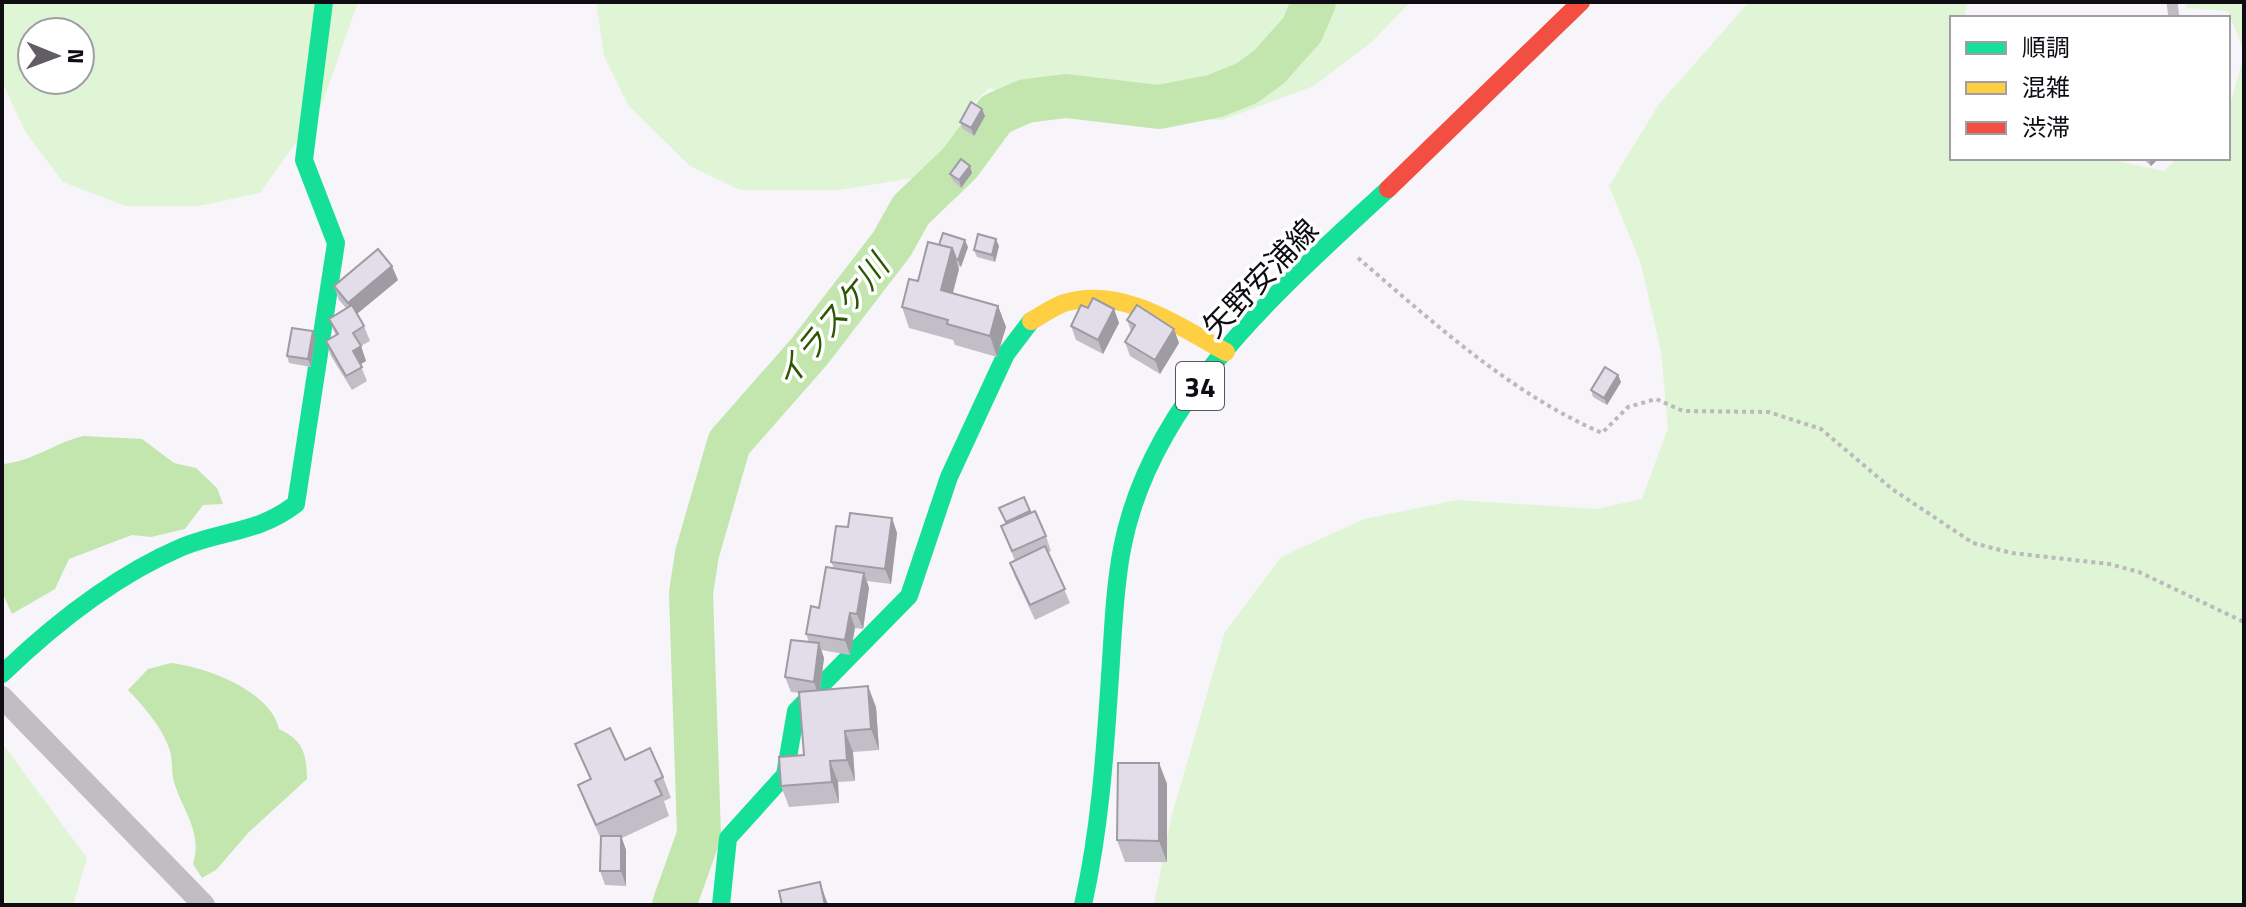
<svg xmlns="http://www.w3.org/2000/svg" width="2246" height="907" viewBox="0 0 2246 907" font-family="'Titillium Web','Noto Sans JP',sans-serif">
  <rect width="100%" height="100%" fill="#f7f5fa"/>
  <g fill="#e0f5d5" fill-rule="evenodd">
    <path d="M 2,2 L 358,2 L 321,107 L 260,193 L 199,206 L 125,206 L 63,182 L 26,133 L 2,82 ZM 32,32 L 80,32 L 80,80 L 32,80 Z"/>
    <path d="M 596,2 L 1410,2 L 1373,41 L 1314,86 L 1222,120 L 1041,108 L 989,88 L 964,113 L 950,153 L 933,175 L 838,190 L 740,190 L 690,166 L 628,105 L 604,56 Z"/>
    <path d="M 1749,2 L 1968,2 L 1964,18 L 1952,18 L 1952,158 L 2103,158 L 2164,171 L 2177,158 L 2228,158 L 2228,111 L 2244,55 L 2244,905 L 1154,905 L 1171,818 L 1225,632 L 1281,557 L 1364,519 L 1457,500 L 1596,509 L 1642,499 L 1668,428 L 1661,352 L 1641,264 L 1609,186 L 1659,104 Z"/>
    <path d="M 2184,2 L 2244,2 L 2244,51 L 2228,11 L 2187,8 Z"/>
    <path d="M 2,743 L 87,858 L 73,905 L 2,905 Z"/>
  </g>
  <g fill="#c3e6af">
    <path d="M 83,436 L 142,439 L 174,463 L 196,468 L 217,488 L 223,504 L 203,505 L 185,529 L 151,537 L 132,535 L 69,559 L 55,589 L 12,614 L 2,592 L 2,464 C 32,462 54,443 83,436 Z"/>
    <path d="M 171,663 C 206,667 271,691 279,729 C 304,741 306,753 307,779 L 249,832 L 216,870 L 202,878 L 193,864 C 203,832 183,812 174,782 C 171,772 173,761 170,751 C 163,728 144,707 128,690 L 148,669 Z"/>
  </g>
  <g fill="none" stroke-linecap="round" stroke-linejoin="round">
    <path stroke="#c3e6af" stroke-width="44" d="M 674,905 L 699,835 L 691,593 L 697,554 L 729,443 L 809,352 L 892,244 L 911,210 L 960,163 L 996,114 L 1026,101 L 1066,96 L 1159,107 L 1215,96 L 1247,83 L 1269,67 L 1302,30 L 1314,2"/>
    <path stroke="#bbb9bd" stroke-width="4" stroke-dasharray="4 4" stroke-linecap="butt" d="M 1358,258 C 1434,323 1510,393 1602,433 L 1628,407 L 1656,399 L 1683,411 L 1769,412 L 1821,429 L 1892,489 L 1973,543 L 2012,553 L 2109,564 L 2139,572 L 2244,622"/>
    <path stroke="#c0bec2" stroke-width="11" d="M 2172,2 L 2174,18"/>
    <path stroke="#c0bec2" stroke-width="22" d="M 2,697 L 204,905"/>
    <g stroke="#16e098" stroke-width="18">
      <path d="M 2,674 C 55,623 114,576 182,547 C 224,530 258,533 296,504 L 336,243 L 304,160 L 324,2"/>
      <path d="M 721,905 L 728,838 L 785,775 L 796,711 L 909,596 L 949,477 L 1006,354 L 1031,321"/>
      <path d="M 1083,905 C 1100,829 1105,753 1110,676 C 1113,634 1114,591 1122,549 C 1150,399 1281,288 1388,189"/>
    </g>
    <path stroke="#ffcf43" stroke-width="18" d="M 1031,321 C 1042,315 1053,307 1064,303 C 1122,285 1178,326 1226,352"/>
    <path stroke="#f24e42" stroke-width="18" d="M 1388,189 L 1581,2"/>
  </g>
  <g fill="#c2bec8">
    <path d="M 985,116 L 974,136 L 963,129 L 960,122 Z"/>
    <path d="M 2142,158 L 2159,158 L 2151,166 Z"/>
    <path d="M 972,173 L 961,188 L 953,181 L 950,174 Z"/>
    <path d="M 999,246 L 995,262 L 977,257 L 974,250 Z"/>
    <path d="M 968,247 L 961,267 L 958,266 L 959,269 L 953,293 L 998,306 L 1006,327 L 997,357 L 955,345 L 953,340 L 909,328 L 902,307 L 918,281 Z"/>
    <path d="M 398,280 L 357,314 L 364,326 L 370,341 L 361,346 L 366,361 L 360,364 L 367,381 L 352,390 L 331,356 L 326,341 L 336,336 L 329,319 L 346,308 L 339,300 L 334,286 Z"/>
    <path d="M 1088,308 L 1114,309 L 1119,323 L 1103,354 L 1076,340 L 1071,326 Z"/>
    <path d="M 1127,320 L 1179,343 L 1160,374 L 1130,356 L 1125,342 L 1131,331 Z"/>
    <path d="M 315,339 L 311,367 L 289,363 L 287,356 Z"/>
    <path d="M 1618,375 L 1621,382 L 1607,405 L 1593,397 L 1591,390 Z"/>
    <path d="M 1024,497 L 1031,513 L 1046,536 L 1051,551 L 1048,552 L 1070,603 L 1035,620 L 1015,577 L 1010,563 L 1015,561 L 1001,526 L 1006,524 L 999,508 Z"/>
    <path d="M 892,518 L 897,533 L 891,584 L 867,581 L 869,588 L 863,629 L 855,628 L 850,655 L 821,650 L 824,658 L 820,690 L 876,707 L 879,750 L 853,752 L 855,781 L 838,782 L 839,803 L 789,807 L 781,786 L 804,755 L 799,693 L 791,692 L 785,677 L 809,642 L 806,634 L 819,608 L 834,568 L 831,562 L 848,527 Z"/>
    <path d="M 575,744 L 663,777 L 671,798 L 664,801 L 669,816 L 622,838 L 626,850 L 626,886 L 605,885 L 600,871 L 601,839 L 586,806 L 578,785 L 590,779 Z"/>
    <path d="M 1159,763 L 1167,784 L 1167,862 L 1125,862 L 1117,840 Z"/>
  </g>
  <g fill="#9e9ba3">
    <path d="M 982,109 L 985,116 L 974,136 L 971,128 Z"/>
    <path d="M 2148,158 L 2159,158 L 2151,166 Z"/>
    <path d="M 970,166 L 972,173 L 961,188 L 959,180 Z"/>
    <path d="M 996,239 L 999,246 L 995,262 L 992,255 Z"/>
    <path d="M 965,240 L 968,247 L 961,267 L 958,260 Z"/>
    <path d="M 952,248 L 959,269 L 948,311 L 941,290 Z"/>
    <path d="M 392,266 L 398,280 L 353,317 L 348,303 Z"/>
    <path d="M 998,306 L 1006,327 L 997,357 L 990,336 Z"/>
    <path d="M 1114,309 L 1119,323 L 1103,354 L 1098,340 Z"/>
    <path d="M 1174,329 L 1179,343 L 1160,374 L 1155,360 Z"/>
    <path d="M 313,331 L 315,339 L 311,367 L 308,359 Z"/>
    <path d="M 361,346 L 366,361 L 358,366 L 353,351 Z"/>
    <path d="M 1618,375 L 1621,382 L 1607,405 L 1604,398 Z"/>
    <path d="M 892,518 L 897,533 L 891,584 L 885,569 Z"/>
    <path d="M 864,573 L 869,588 L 863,629 L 857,614 Z"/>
    <path d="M 850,613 L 855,628 L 850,655 L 845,640 Z"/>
    <path d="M 819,643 L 824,658 L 819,696 L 814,682 Z"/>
    <path d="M 868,686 L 876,707 L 879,750 L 871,729 Z"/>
    <path d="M 845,731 L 853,752 L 855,781 L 847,760 Z"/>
    <path d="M 830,761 L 838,782 L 839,803 L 832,782 Z"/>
    <path d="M 1159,763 L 1167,784 L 1167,862 L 1159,841 Z"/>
    <path d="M 621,836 L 626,850 L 626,886 L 621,871 Z"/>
    <path d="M 820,882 L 828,905 L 825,905 Z"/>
  </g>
  <g fill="#e2dde9" stroke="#9e9ba3" stroke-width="2">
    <path d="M 971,102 L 982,109 L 971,128 L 960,122 Z"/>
    <path d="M 961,159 L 970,166 L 959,180 L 950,174 Z"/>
    <path d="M 943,233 L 965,240 L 958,260 L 956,259 L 952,248 L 939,245 Z"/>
    <path d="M 978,234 L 996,239 L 992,255 L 974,250 Z"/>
    <path d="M 928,242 L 952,248 L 941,290 L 998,306 L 990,336 L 947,324 L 948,320 L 902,307 L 909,279 L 918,281 Z"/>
    <path d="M 378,249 L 392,266 L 348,303 L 334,286 Z"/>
    <path d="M 1093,298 L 1114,309 L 1098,340 L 1071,326 L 1081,305 L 1088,308 Z"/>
    <path d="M 352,305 L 364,326 L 353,333 L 361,346 L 353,351 L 362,367 L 346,376 L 326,341 L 338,334 L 329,319 Z"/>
    <path d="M 1137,305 L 1174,329 L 1155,360 L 1125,342 L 1135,325 L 1127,320 Z"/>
    <path d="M 292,328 L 313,331 L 308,359 L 287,356 Z"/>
    <path d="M 1605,367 L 1618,375 L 1604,398 L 1591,390 Z"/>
    <path d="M 1024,497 L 1030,511 L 1006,522 L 999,508 Z"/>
    <path d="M 1035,511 L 1046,536 L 1012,551 L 1001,526 Z"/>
    <path d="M 850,513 L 892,518 L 885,569 L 831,562 L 836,526 L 848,527 Z"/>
    <path d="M 1045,546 L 1065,589 L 1030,605 L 1010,563 Z"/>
    <path d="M 826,567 L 864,573 L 857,614 L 850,613 L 845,640 L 806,634 L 811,606 L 819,608 Z"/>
    <path d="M 791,640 L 819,643 L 814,682 L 785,677 Z"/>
    <path d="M 868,686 L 871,729 L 845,731 L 847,760 L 830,761 L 832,782 L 781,786 L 779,757 L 804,755 L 799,692 Z"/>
    <path d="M 610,728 L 625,760 L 650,748 L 663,777 L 655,781 L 662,795 L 596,825 L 578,785 L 591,779 L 575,744 Z"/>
    <path d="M 1118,763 L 1159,763 L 1159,841 L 1117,840 Z"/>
    <path d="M 601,836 L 621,836 L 621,871 L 600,871 Z"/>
    <path d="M 820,882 L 825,905 L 782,905 L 779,891 Z"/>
  </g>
  <g text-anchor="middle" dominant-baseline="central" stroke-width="7" stroke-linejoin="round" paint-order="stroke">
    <rect fill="#fff" stroke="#57555a" stroke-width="2" x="1176" y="362" width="48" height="48" rx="6"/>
    <g font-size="28" font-weight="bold" fill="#0f0c13">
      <text x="1200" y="386">34</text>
    </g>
    <g font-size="30" fill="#0f0c13" stroke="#fff">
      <text transform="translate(1260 278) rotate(-46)">矢野安浦線</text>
    </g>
    <g font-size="32" font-style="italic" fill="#2c5700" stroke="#fff">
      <text transform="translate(831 321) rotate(-51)">イラスケ川</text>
    </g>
  </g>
  <rect width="2246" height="907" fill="none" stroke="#0f0c13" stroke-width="8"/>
  <rect x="1950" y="16" width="280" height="144" fill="#ffffff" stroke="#9f9ea1" stroke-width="2"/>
  <rect x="1966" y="42" width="40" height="12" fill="#16e098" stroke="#9f9ea1" stroke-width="2"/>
  <text x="2022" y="56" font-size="24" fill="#0f0c13">順調</text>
  <rect x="1966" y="82" width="40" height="12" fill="#ffcf43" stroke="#9f9ea1" stroke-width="2"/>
  <text x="2022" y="96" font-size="24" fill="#0f0c13">混雑</text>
  <rect x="1966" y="122" width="40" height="12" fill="#f24e42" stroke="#9f9ea1" stroke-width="2"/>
  <text x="2022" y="136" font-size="24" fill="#0f0c13">渋滞</text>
  <g transform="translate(56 56) rotate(91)"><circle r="38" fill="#ffffff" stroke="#9f9ea1" stroke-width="2"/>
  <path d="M0-6L14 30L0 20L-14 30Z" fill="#605e64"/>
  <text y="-12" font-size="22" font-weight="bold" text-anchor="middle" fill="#0f0c13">N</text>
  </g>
</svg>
